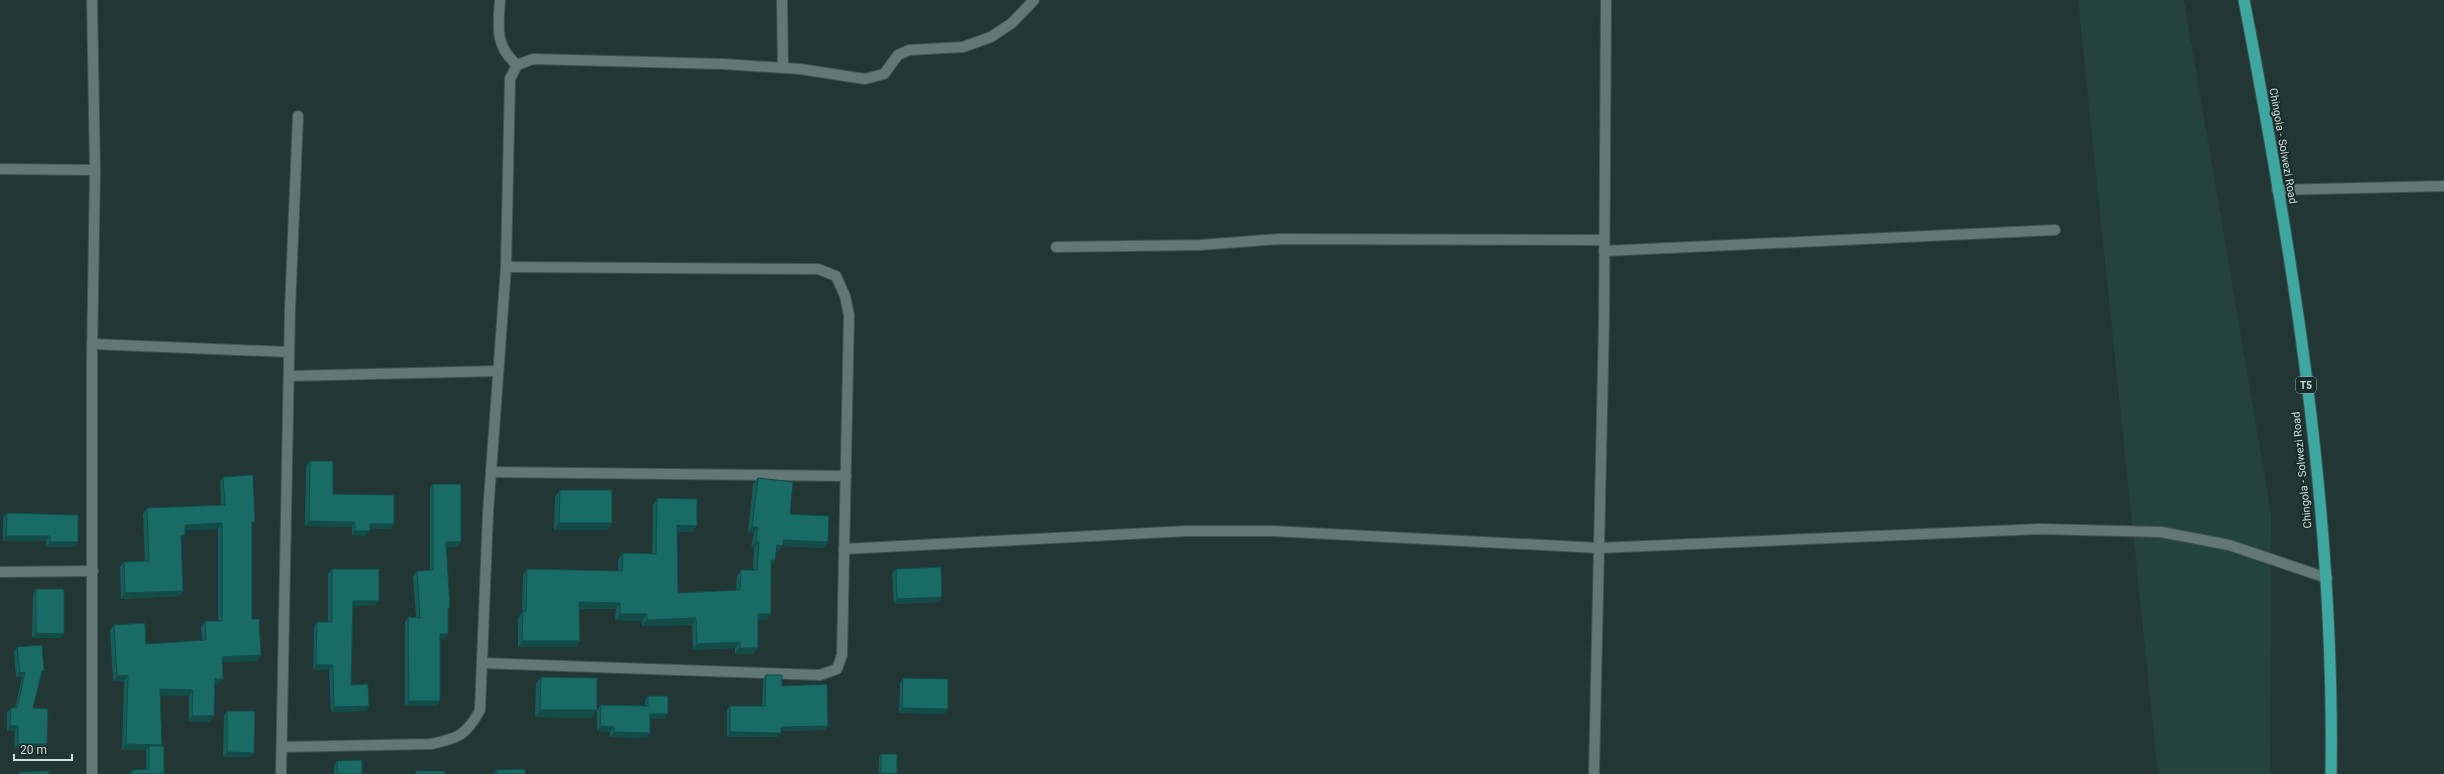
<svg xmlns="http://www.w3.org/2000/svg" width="2444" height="774" viewBox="0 0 2444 774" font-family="Roboto,sans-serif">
  <rect width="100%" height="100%" fill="#213635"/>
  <path fill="#244240" d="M 2078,0 L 2184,0 L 2271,513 L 2270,774 L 2158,774 Z"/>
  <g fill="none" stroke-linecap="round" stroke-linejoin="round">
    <defs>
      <g id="minor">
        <path d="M 92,0 L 95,170 L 92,357 L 92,774"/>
        <path d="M 500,0 C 498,27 495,46 517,65"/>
        <path d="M 782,0 L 783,68"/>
        <path d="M 0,169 L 95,170"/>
        <path d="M 2277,190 L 2444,186"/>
        <path d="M 1056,247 L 1200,245 L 1279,239 L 1604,240"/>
        <path d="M 1604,251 L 2055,230"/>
        <path d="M 92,344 L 289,352"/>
        <path d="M 289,376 L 498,371"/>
        <path d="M 491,472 L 846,476"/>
        <path d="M 844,549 L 1187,531 L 1272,531 L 1599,548 L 2039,529 L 2161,532 L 2229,545 L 2327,578"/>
        <path d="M 0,572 L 93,571"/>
        <path d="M 482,663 L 820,675 L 837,669 L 842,655 L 849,315 L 845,296 L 836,276 L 818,269 L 506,267"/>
        <path d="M 282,747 L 431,744 C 458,738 466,736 480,710 L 488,513 L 506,267 L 510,79 L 517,65 L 533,59 L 723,64 L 800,69 L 865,79 L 884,74 L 898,55 L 909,50 L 963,47 L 991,37 L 1012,23 L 1034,0"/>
        <path d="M 281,774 L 290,309 L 298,116"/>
        <path d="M 1594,774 L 1604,322 L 1606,0"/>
      </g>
      <path id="trunk" d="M 2244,0 C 2293,255 2335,514 2331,774"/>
    </defs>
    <use href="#minor" stroke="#405452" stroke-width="12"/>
    <use href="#trunk" stroke="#405452" stroke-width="13"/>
    <use href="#minor" stroke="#617876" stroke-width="10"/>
    <use href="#trunk" stroke="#3ca8a1" stroke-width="11"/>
  </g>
  <g fill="#165c58">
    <path d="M 310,461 L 333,494 L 394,524 L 390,529 L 370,529 L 366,536 L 352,536 L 352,527 L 305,526 L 306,466 Z"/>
    <path d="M 223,477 L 252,526 L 252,619 L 261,655 L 257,661 L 222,662 L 219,684 L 215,684 L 210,722 L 189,721 L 189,696 L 160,695 L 161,746 L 164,774 L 129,774 L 132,770 L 146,769 L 146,750 L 122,750 L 124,681 L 113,681 L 110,630 L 114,625 L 146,644 L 202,641 L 201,627 L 205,621 L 218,621 L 218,529 L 185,530 L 181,540 L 183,591 L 179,596 L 121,599 L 120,567 L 124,562 L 145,561 L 143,514 L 147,508 L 221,505 L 220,482 Z"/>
    <path d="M 758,478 L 790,514 L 824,548 L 782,546 L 778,552 L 776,552 L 771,566 L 771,614 L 766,620 L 758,620 L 753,654 L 735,654 L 735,648 L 693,650 L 692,625 L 642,626 L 642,621 L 615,620 L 616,609 L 579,609 L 580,641 L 575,647 L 518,647 L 518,618 L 522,612 L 523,575 L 527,569 L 618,571 L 618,560 L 623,553 L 652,554 L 653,505 L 657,498 L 697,526 L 692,532 L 677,532 L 678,593 L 736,590 L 737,576 L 741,570 L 753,570 L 754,549 L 751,548 L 754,533 L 748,533 L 753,484 Z"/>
    <path d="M 433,484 L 458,547 L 447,547 L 448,611 L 444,639 L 440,639 L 440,701 L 436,706 L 405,706 L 405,622 L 408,617 L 416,617 L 413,576 L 417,571 L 430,570 L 430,489 Z"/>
    <path d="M 560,490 L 612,523 L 607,530 L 554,530 L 555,497 Z"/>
    <path d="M 7,513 L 75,547 L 46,547 L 46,541 L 3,541 L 3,518 Z"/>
    <path d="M 332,569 L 375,606 L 353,606 L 351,685 L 369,706 L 365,711 L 331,712 L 329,670 L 313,670 L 314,626 L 317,622 L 328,622 L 328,574 Z"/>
    <path d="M 896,569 L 942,597 L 938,602 L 894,604 L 892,574 Z"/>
    <path d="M 36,589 L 60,638 L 32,638 L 33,594 Z"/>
    <path d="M 17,647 L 41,675 L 33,708 L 47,744 L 44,749 L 14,748 L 15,731 L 7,731 L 7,713 L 11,708 L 15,708 L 22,677 L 16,677 L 14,652 Z"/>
    <path d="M 766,675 L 782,686 L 825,730 L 781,731 L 781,733 L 778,737 L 727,737 L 727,710 L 730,706 L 762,706 L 763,679 Z"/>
    <path d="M 541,677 L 592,718 L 535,717 L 536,684 Z"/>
    <path d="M 903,678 L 948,709 L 944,714 L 899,713 L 900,683 Z"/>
    <path d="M 648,696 L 664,719 L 650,719 L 650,733 L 646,738 L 610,737 L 610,732 L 597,731 L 597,710 L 601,705 L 645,706 L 645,701 Z"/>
    <path d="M 227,711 L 254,753 L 250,757 L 223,757 L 224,716 Z"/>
    <path d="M 881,754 L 897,774 L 879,774 L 879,756 Z"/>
    <path d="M 337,761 L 362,774 L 334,774 L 334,766 Z"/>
    <path d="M 497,770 L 525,774 L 494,774 Z"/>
  </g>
  <g fill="#124b47">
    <path d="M 309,521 L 355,522 L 352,527 L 305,526 Z"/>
    <path d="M 222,523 L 218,529 L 181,531 L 185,525 Z"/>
    <path d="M 559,523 L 612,523 L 607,530 L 554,530 Z"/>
    <path d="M 370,524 L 394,524 L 390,529 L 366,529 Z"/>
    <path d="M 677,525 L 697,526 L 692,532 L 673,532 Z"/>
    <path d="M 752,527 L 758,527 L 754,533 L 748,533 Z"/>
    <path d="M 355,531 L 370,531 L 366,536 L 352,536 Z"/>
    <path d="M 181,535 L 185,535 L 181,540 Z"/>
    <path d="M 6,536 L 50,536 L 46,541 L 3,541 Z"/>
    <path d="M 783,540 L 828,542 L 824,548 L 782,546 L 778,552 L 772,551 L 777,545 Z"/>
    <path d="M 50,542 L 78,542 L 75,547 L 46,547 Z"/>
    <path d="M 446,542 L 461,542 L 458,547 L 443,547 Z"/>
    <path d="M 756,542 L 759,542 L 754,549 L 751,548 Z"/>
    <path d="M 771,560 L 775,560 L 771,567 Z"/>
    <path d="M 183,591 L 179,596 L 121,599 L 125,593 Z"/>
    <path d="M 942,597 L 938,602 L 894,604 L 897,599 Z"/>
    <path d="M 353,601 L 379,601 L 375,606 L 349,606 Z"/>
    <path d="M 579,602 L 620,603 L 616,609 L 575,609 Z"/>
    <path d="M 620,614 L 647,614 L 642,621 L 615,620 Z"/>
    <path d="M 758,614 L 771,614 L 766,620 L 754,620 Z"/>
    <path d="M 696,618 L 692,625 L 642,626 L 647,620 Z"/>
    <path d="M 36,633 L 64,634 L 60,638 L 32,638 Z"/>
    <path d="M 440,634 L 448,634 L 444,639 L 436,639 Z"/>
    <path d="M 522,641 L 580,641 L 575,647 L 518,647 Z"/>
    <path d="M 740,642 L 735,648 L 693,650 L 697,644 Z"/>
    <path d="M 740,648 L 758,648 L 753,654 L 735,654 Z"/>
    <path d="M 261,655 L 257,661 L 218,662 L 222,657 Z"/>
    <path d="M 316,665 L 333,665 L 329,670 L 313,670 Z"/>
    <path d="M 25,672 L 22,677 L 16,677 L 20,673 Z"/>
    <path d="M 128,675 L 124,681 L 113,681 L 117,676 Z"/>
    <path d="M 215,679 L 223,679 L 219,684 L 211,684 Z"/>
    <path d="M 160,689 L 193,690 L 189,696 L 156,695 Z"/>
    <path d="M 409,701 L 440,701 L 436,706 L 405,706 Z"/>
    <path d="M 369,706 L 365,711 L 331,712 L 334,707 Z"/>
    <path d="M 902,708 L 948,709 L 944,714 L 899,713 Z"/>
    <path d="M 540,710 L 597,710 L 592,718 L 535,717 Z"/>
    <path d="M 650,714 L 668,714 L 664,719 L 647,719 Z"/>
    <path d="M 192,716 L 214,716 L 210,722 L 189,721 Z"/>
    <path d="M 10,726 L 18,726 L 15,731 L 7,731 Z"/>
    <path d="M 600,726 L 614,727 L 610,732 L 597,731 Z"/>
    <path d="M 828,726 L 825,730 L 778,731 L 781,727 Z"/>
    <path d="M 614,732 L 650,733 L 646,738 L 610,737 Z"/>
    <path d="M 730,732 L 781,733 L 778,737 L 727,737 Z"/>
    <path d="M 18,744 L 47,744 L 44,749 L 14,748 Z"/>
    <path d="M 126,744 L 162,745 L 158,750 L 149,746 L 146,750 L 122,750 Z"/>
    <path d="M 227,752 L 254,753 L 250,757 L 223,757 Z"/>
    <path d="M 881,773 L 897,774 L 880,774 Z"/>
  </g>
  <g fill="#196b66" stroke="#124b47">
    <path d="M 310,461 L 333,461 L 333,494 L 394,495 L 394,524 L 370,524 L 370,531 L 355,531 L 355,522 L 309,521 Z"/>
    <path d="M 253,475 L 255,522 L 252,522 L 252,619 L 259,619 L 261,655 L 222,657 L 223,679 L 215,679 L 214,716 L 192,716 L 193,690 L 160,689 L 162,745 L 126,744 L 128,675 L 117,676 L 114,625 L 145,623 L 146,644 L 206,640 L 205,621 L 222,621 L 222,523 L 185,525 L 185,535 L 181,535 L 183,591 L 125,593 L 124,562 L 149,561 L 147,508 L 225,505 L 223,477 Z"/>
    <path d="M 758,478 L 793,482 L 790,514 L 829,516 L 828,542 L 783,540 L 783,546 L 777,545 L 775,560 L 771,560 L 771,614 L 758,614 L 758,648 L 740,648 L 740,642 L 697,644 L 696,618 L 647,620 L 647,614 L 620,614 L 620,603 L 579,602 L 580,641 L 522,641 L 523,611 L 526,611 L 527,569 L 622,571 L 623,553 L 656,554 L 657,498 L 697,499 L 697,526 L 677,525 L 678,593 L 740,590 L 741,570 L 757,570 L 759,542 L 756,542 L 758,527 L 752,527 Z"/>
    <path d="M 433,484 L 461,484 L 461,542 L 446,542 L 450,608 L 448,608 L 448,634 L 440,634 L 440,701 L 409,701 L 408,617 L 420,618 L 417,571 L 433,570 Z"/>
    <path d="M 560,490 L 612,490 L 612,523 L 559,523 Z"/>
    <path d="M 7,513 L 78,515 L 78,542 L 50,542 L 50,536 L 6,536 Z"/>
    <path d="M 941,567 L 942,597 L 897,599 L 896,569 Z"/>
    <path d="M 332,569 L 379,569 L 379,601 L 353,601 L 351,685 L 368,684 L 369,706 L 334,707 L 333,665 L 316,665 L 317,622 L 332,622 Z"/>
    <path d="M 36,589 L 64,589 L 64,634 L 36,633 Z"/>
    <path d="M 42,645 L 44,671 L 42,671 L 33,708 L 48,709 L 47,744 L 18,744 L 18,726 L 10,726 L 11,708 L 17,708 L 25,672 L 20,673 L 17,647 Z"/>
    <path d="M 766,675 L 782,675 L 782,686 L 827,684 L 828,726 L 781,727 L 781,733 L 730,732 L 730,706 L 765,706 Z"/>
    <path d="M 541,677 L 597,678 L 597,710 L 540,710 Z"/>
    <path d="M 903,678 L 948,679 L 948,709 L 902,708 Z"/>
    <path d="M 648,696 L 668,696 L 668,714 L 650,714 L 650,733 L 614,732 L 614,727 L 600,726 L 601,705 L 648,706 Z"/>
    <path d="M 227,711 L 255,711 L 254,753 L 227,752 Z"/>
    <path d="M 149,746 L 164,746 L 164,774 L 132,774 L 132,770 L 149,769 Z"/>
    <path d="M 881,754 L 897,754 L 897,774 L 881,773 Z"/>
    <path d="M 362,760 L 362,774 L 338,774 L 337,761 Z"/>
    <path d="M 525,769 L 525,774 L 497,774 L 497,770 Z"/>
    <path d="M 49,771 L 49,774 L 19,774 L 19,772 Z"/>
    <rect x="416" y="771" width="29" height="3"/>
  </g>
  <g text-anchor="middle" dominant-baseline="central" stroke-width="4" stroke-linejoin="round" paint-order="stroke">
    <rect fill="#172c2b" stroke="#99a9a8" stroke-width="1" x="2296" y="377" width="20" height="16" rx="3"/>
    <g font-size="10" font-weight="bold" fill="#d1dedd">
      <text x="2306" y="385">T5</text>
    </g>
    <g font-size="11" fill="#d1dedd" stroke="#172c2b">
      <text transform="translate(2283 146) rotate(80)">Chingola - Solwezi Road</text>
      <text transform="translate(2302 470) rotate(-96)">Chingola - Solwezi Road</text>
    </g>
  </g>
  <path d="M14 754v6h58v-6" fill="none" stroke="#d1dedd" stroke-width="2"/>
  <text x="20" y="754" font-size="12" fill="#d1dedd" stroke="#172c2b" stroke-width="3" paint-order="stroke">20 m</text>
</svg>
